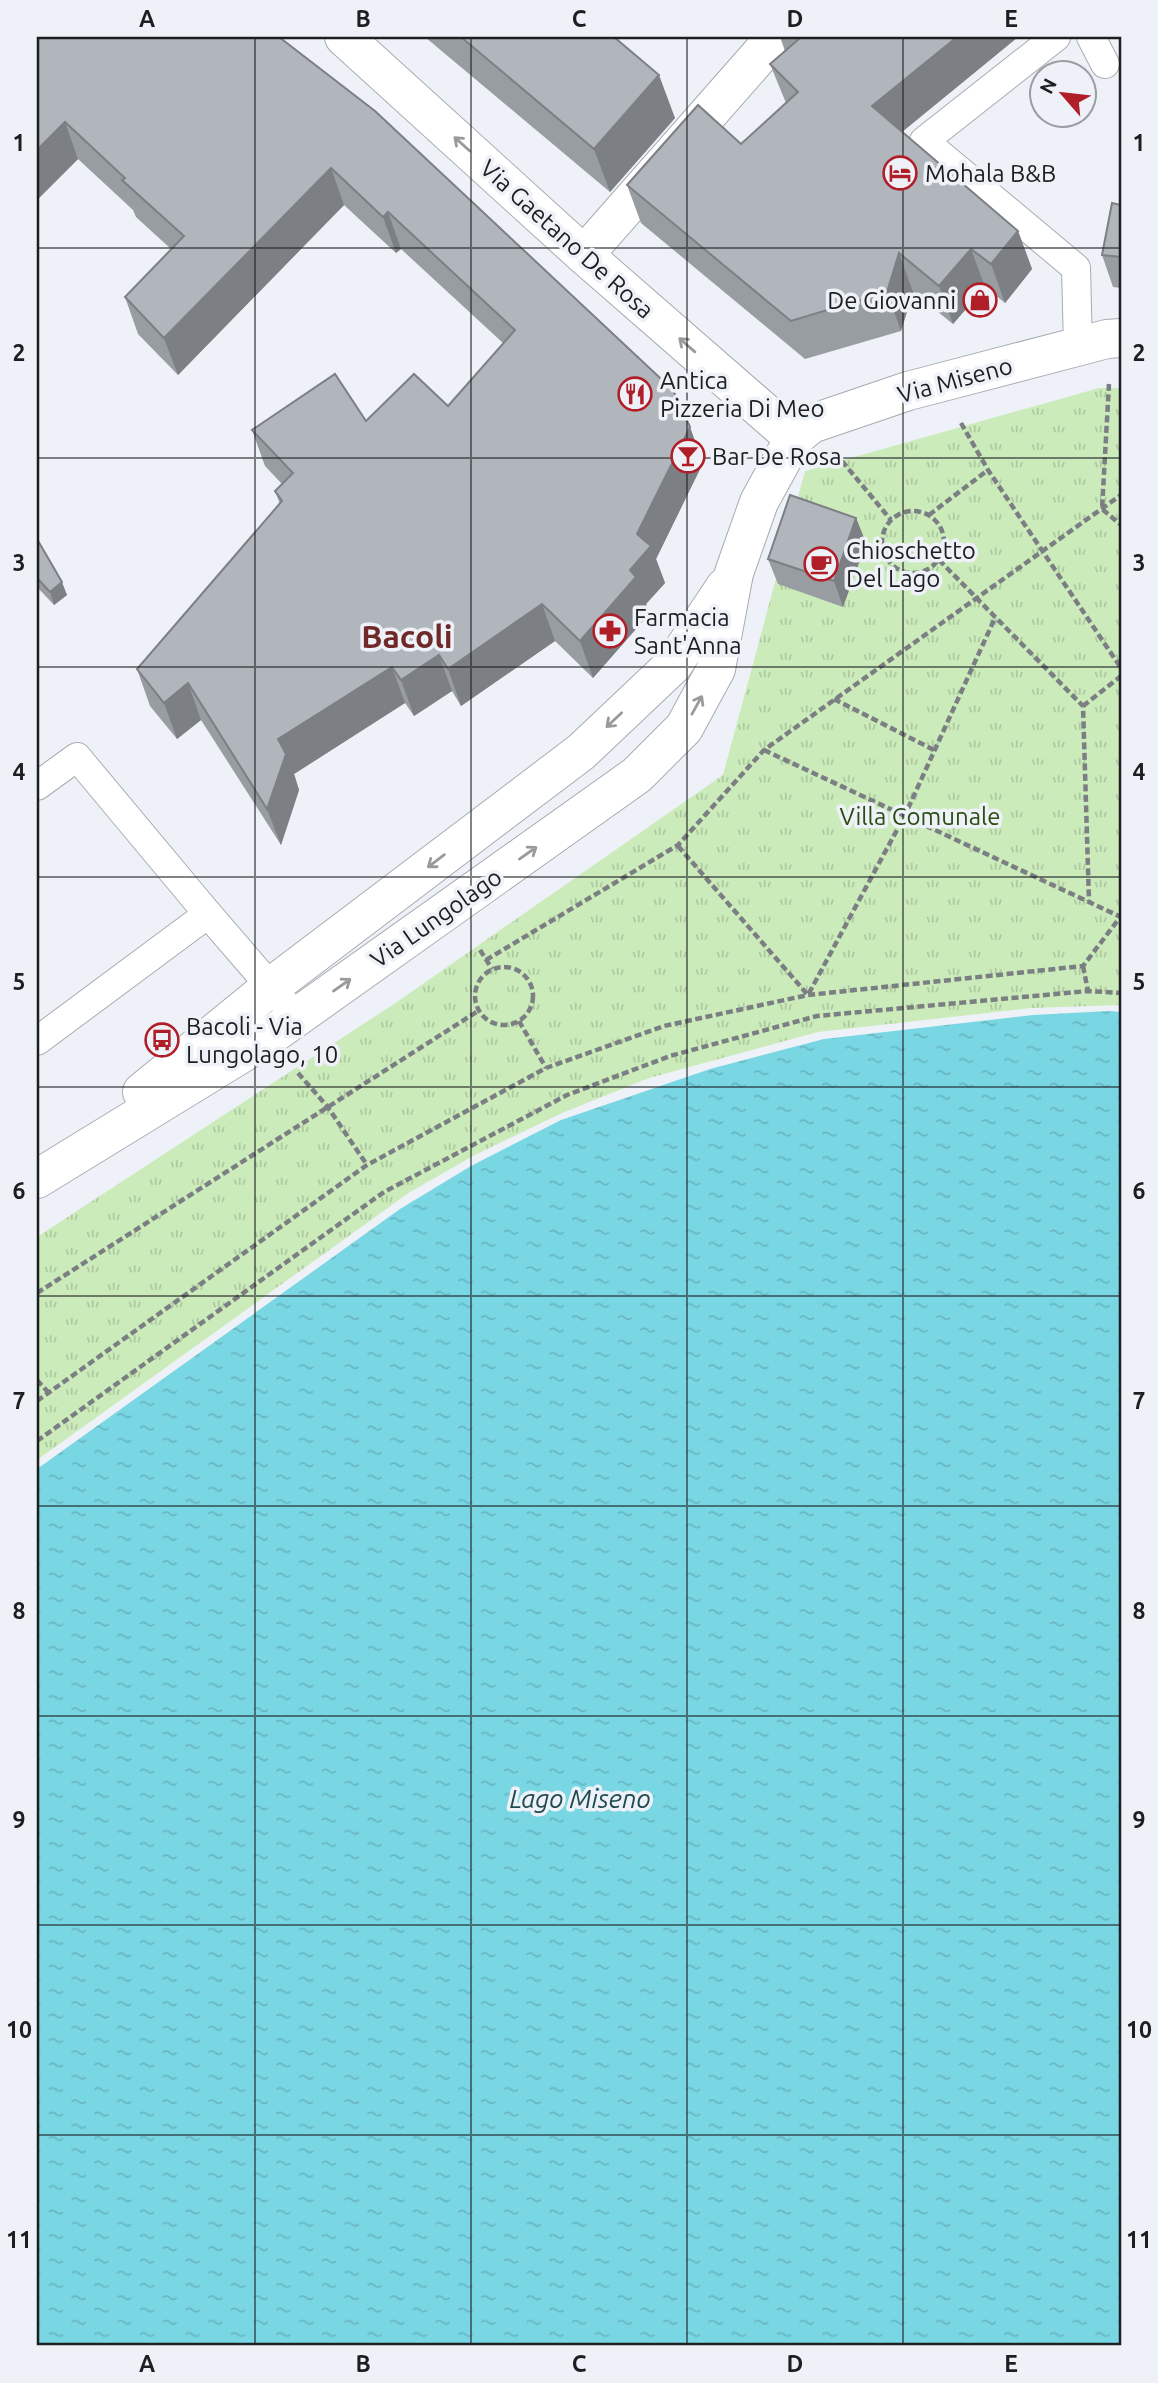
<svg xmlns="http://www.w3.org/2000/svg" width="1158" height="2383" viewBox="0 0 1158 2383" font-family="Ubuntu,sans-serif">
  <defs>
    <pattern id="park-tufts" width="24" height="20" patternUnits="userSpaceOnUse" patternTransform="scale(1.75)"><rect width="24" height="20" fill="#cbebba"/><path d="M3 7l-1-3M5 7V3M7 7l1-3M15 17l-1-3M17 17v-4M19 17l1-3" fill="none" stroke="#aec9a0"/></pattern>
    <pattern id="water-ripples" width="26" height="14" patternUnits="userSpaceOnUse" patternTransform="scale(1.75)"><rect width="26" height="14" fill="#79d6e3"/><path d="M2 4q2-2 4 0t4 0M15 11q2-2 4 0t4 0" fill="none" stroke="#68b7c2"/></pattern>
  </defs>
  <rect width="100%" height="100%" fill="#eef2f8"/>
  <path fill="url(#park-tufts)" d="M 1099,388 L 1121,388 L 1121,1005 L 1032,1008 L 818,1032 L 649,1078 L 562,1113 L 473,1156 L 410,1192 L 37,1460 L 37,1237 L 394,1004 L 723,775 L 805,471 Z"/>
  <path fill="url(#water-ripples)" d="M 1109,1011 L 1121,1012 L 1121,2346 L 37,2346 L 37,1469 L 400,1209 L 471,1166 L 561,1120 L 710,1069 L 824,1039 L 1033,1015 Z"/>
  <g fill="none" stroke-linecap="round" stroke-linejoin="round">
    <defs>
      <g id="service">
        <path d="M 1056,37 L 924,141 L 1076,268 L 1078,347"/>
        <path d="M 1091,37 L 1105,64"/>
        <path d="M 37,786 L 77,757 L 208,914"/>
        <path d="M 37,1041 L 208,914 L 283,1001"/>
      </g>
      <path id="minor" d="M 584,255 L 765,49 L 769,37"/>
      <path id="tertiary" d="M 344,37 L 584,255 L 794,438"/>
      <g id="secondary">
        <path d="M 142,1092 L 272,986 L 581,752 L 673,665 L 725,587"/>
        <path d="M 37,1179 L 270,1036 L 637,775 L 684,728 L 716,669 L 734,573 L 759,502 L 794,438 L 811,424 L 908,391 L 1107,339 L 1121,338"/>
      </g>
    </defs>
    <use href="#service" stroke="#a7acb2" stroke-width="30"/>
    <use href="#minor" stroke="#a7acb2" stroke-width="40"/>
    <use href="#tertiary" stroke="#a7acb2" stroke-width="40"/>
    <use href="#secondary" stroke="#a7acb2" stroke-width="40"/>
    <g stroke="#7b7e82" stroke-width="4.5" stroke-dasharray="7 3.5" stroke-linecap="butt">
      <path d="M 1109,384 L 1102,509 L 1121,525"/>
      <path d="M 961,423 L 988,470 L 1121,668"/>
      <path d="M 842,461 L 891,520"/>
      <circle cx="913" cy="542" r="31"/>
      <path d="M 929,515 L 988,470"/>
      <path d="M 939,560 L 1083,706 L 1089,901"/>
      <path d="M 834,699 L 934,750"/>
      <path d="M 1083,706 L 1121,676"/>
      <path d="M 764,750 L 1121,917"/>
      <path d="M 678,846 L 808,995 L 905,815 L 995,618"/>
      <path d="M 480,950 L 492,969"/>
      <path d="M 486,960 L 678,845 L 764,750 L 1121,495"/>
      <path d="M 1083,966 L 1088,991"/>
      <circle cx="504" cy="996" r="29"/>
      <path d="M 519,1021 L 546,1068"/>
      <path d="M 298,1073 L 327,1106 L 367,1165"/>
      <path d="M 37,1293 L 478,1011"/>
      <path d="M 37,1380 L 48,1392"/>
      <path d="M 37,1401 L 367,1165 L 546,1068 L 664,1026 L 808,995 L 1083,966 L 1121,916"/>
      <path d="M 37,1441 L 384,1192 L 567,1095 L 670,1056 L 817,1016 L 1088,991 L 1121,993"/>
    </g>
    <use href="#service" stroke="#fff" stroke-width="28"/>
    <use href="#minor" stroke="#fff" stroke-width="38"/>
    <use href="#tertiary" stroke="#fff" stroke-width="38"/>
    <use href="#secondary" stroke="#fff" stroke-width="38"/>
  </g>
  <g fill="#989da2">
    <path d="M 37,37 L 279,37 L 703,463 L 656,559 L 665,583 L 646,604 L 650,613 L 593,678 L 555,641 L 461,706 L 452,691 L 414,716 L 405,703 L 294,774 L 299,790 L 281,845 L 201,720 L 177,739 L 150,706 L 137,669 L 280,504 L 275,491 L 282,484 L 265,466 L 252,430 L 366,421 L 448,406 L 503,343 L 401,249 L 396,253 L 344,205 L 178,375 L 138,334 L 125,297 L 171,249 L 136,217 L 133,210 L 78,159 L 37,200 Z"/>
    <path d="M 425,37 L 614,37 L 675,118 L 610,192 Z"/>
    <path d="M 780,37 L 1018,37 L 902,132 L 1018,231 L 1032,269 L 1005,303 L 985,287 L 953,324 L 913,292 L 901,331 L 805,359 L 641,223 L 627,185 L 741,144 L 786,103 L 770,64 L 785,51 Z"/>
    <path d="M 1121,205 L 1121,288 L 1113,287 L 1102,255 Z"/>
    <path d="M 856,518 L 866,543 L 843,607 L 778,584 L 768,559 Z"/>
    <path d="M 37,539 L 67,595 L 54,605 L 37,587 Z"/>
  </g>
  <g fill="#7c7f84">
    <path d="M 957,37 L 1018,37 L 886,145 L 872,106 Z"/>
    <path d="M 659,75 L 675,118 L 610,192 L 594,149 Z"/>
    <path d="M 65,122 L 78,159 L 37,200 L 37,150 Z"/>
    <path d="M 331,168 L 344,205 L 178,375 L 164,338 Z"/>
    <path d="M 388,212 L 401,249 L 396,253 L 383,217 Z"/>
    <path d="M 1018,231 L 1032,269 L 1005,303 L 991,264 Z"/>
    <path d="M 971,249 L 985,287 L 953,324 L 939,286 Z"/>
    <path d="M 899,253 L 913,292 L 901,331 L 887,292 Z"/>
    <path d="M 690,427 L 703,463 L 656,559 L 665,583 L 646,604 L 650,613 L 593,678 L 580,641 L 630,570 L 637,534 Z"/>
    <path d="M 856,518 L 866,543 L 843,607 L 834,581 Z"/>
    <path d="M 62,582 L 67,595 L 54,605 L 50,592 Z"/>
    <path d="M 542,604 L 555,641 L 461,706 L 448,669 Z"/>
    <path d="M 439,655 L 452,691 L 414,716 L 401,680 Z"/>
    <path d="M 392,667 L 405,703 L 294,774 L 299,790 L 281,845 L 267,809 L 278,739 Z"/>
    <path d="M 188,683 L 201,720 L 177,739 L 164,703 Z"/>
  </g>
  <g fill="#b1b6bc" stroke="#7c7f84" stroke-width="2">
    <path d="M 37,37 L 279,37 L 375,111 L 673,390 L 690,427 L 637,534 L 651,546 L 630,570 L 636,577 L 580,641 L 542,604 L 448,669 L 439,655 L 401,680 L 392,667 L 278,739 L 286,754 L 267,809 L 188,683 L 164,703 L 137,669 L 282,501 L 275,491 L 293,473 L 252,430 L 335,374 L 366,421 L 414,374 L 448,406 L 515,330 L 388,212 L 383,217 L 331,168 L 164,338 L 125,297 L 184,236 L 122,180 L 125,178 L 65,122 L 37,150 Z"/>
    <path d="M 461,37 L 614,37 L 659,75 L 594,149 Z"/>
    <path d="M 797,37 L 957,37 L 872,106 L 1018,231 L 991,264 L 971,249 L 939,286 L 899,253 L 887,292 L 791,321 L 627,185 L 698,105 L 741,144 L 798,92 L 770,64 L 799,39 Z"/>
    <path d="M 1112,203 L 1121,205 L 1121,257 L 1102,255 Z"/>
    <path d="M 790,495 L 856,518 L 834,581 L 768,559 Z"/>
    <path d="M 37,539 L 62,582 L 50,592 L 37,578 Z"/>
  </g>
  <defs><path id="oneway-shaft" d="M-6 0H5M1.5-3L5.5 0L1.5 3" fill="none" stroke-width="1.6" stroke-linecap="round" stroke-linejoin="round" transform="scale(1.75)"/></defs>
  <g stroke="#999a9b">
    <use href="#oneway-shaft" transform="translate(462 144) rotate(-138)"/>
    <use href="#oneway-shaft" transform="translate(687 345) rotate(-139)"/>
    <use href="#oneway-shaft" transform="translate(697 705) rotate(-61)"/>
    <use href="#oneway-shaft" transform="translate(614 720) rotate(137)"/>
    <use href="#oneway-shaft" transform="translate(528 853) rotate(-35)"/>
    <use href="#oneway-shaft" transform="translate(436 861) rotate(143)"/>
    <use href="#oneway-shaft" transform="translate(342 985) rotate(-35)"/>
  </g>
  <path fill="none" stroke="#1c1e20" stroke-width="2" stroke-opacity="0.55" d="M 255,37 L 255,2346M 471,37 L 471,2346M 687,37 L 687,2346M 903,37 L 903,2346M 37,248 L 1121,248M 37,458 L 1121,458M 37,667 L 1121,667M 37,877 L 1121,877M 37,1087 L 1121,1087M 37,1296 L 1121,1296M 37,1506 L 1121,1506M 37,1716 L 1121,1716M 37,1925 L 1121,1925M 37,2135 L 1121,2135"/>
  <defs>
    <symbol id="hotel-ring" viewBox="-11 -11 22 22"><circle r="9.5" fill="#eef2f8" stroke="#b01e28" stroke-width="1.5"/><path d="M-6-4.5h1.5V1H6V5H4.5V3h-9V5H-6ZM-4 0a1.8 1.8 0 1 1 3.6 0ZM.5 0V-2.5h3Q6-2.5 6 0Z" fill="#b01e28"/></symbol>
    <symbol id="shop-ring" viewBox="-11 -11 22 22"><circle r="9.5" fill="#eef2f8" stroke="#b01e28" stroke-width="1.5"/><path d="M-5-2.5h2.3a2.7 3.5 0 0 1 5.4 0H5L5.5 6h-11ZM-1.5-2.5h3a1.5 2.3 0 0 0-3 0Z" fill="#b01e28"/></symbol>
    <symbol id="restaurant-ring" viewBox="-11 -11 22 22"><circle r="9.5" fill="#eef2f8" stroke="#b01e28" stroke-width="1.5"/><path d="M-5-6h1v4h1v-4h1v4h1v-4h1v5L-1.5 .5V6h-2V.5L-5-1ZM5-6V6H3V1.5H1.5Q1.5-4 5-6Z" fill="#b01e28"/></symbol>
    <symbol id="bar-ring" viewBox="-11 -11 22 22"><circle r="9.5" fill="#eef2f8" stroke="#b01e28" stroke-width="1.5"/><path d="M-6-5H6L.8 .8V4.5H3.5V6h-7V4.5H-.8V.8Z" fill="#b01e28"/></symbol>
    <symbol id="cafe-ring" viewBox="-11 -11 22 22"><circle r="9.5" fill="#eef2f8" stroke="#b01e28" stroke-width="1.5"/><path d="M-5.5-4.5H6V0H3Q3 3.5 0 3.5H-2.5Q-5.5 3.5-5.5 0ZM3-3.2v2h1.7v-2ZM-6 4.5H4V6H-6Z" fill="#b01e28"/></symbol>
    <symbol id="pharmacy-ring" viewBox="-11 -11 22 22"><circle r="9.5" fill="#eef2f8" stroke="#b01e28" stroke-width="1.5"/><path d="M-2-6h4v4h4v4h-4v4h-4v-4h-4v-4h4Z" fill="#b01e28"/></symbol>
    <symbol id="bus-ring" viewBox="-11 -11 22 22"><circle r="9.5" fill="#eef2f8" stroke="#b01e28" stroke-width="1.5"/><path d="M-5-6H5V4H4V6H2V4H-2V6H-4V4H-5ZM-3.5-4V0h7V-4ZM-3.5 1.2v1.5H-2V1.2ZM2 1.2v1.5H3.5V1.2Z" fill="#b01e28"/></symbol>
  </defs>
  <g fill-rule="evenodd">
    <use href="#hotel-ring" x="881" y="154" width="38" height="38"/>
    <use href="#shop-ring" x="961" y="281" width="38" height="38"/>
    <use href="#restaurant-ring" x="616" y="375" width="38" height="38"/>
    <use href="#bar-ring" x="669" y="437" width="38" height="38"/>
    <use href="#cafe-ring" x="802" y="545" width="38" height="38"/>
    <use href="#pharmacy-ring" x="591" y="612" width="38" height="38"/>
    <use href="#bus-ring" x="143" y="1021" width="38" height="38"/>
  </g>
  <g text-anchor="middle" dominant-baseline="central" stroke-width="7" stroke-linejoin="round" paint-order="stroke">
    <g font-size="24" fill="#1c1e20" stroke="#eef2f8" text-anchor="start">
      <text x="925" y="173">Mohala B&amp;B</text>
      <text x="956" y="300" text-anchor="end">De Giovanni</text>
      <text x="660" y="380">Antica<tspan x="660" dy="28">Pizzeria Di Meo</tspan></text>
      <text x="712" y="456">Bar De Rosa</text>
      <text x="846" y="550">Chioschetto<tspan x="846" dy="28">Del Lago</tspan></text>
      <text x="634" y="617">Farmacia<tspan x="634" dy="28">Sant'Anna</tspan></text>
      <text x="186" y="1026">Bacoli - Via<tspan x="186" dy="28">Lungolago, 10</tspan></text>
    </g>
    <g font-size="24" fill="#1c1e20" stroke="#eef2f8">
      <text transform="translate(567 239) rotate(42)">Via Gaetano De Rosa</text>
      <text transform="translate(955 380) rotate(-15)">Via Miseno</text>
      <text transform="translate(436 918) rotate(-35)">Via Lungolago</text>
    </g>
    <g font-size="24" fill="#2a4d11" stroke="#eef2f8">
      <text x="920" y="816">Villa Comunale</text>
    </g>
    <g font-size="26" font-style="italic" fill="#204b51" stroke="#eef2f8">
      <text x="580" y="1798">Lago Miseno</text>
    </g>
    <g font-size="32" font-weight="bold" fill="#6f2927" stroke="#eef2f8">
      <text x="407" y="636">Bacoli</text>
    </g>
  </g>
  <rect width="1158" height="2383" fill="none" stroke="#eef2f8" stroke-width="77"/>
  <g transform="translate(1063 94) rotate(298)"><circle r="33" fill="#eef2f8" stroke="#9a9da2" stroke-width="2"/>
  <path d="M0-5L12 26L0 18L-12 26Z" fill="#b01e28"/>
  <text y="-10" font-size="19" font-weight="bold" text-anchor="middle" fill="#1c1e20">N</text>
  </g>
  <rect x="38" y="38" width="1082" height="2306" fill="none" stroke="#1c1e20" stroke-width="2.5"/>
  <g font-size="23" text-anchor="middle" font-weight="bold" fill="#1c1e20">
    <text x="147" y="27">A</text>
    <text x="363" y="27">B</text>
    <text x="579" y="27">C</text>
    <text x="795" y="27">D</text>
    <text x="1011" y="27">E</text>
    <text x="19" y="151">1</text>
    <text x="1139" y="151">1</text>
    <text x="19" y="361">2</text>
    <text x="1139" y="361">2</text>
    <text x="19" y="571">3</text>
    <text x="1139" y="571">3</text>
    <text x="19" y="780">4</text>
    <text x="1139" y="780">4</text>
    <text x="19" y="990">5</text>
    <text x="1139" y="990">5</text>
    <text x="19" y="1199">6</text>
    <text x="1139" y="1199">6</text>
    <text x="19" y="1409">7</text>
    <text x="1139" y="1409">7</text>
    <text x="19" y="1619">8</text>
    <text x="1139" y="1619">8</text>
    <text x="19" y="1828">9</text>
    <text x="1139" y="1828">9</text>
    <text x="19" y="2038">10</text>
    <text x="1139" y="2038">10</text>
    <text x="19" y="2248">11</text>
    <text x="1139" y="2248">11</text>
    <text x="147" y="2372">A</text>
    <text x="363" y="2372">B</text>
    <text x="579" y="2372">C</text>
    <text x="795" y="2372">D</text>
    <text x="1011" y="2372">E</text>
  </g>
</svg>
